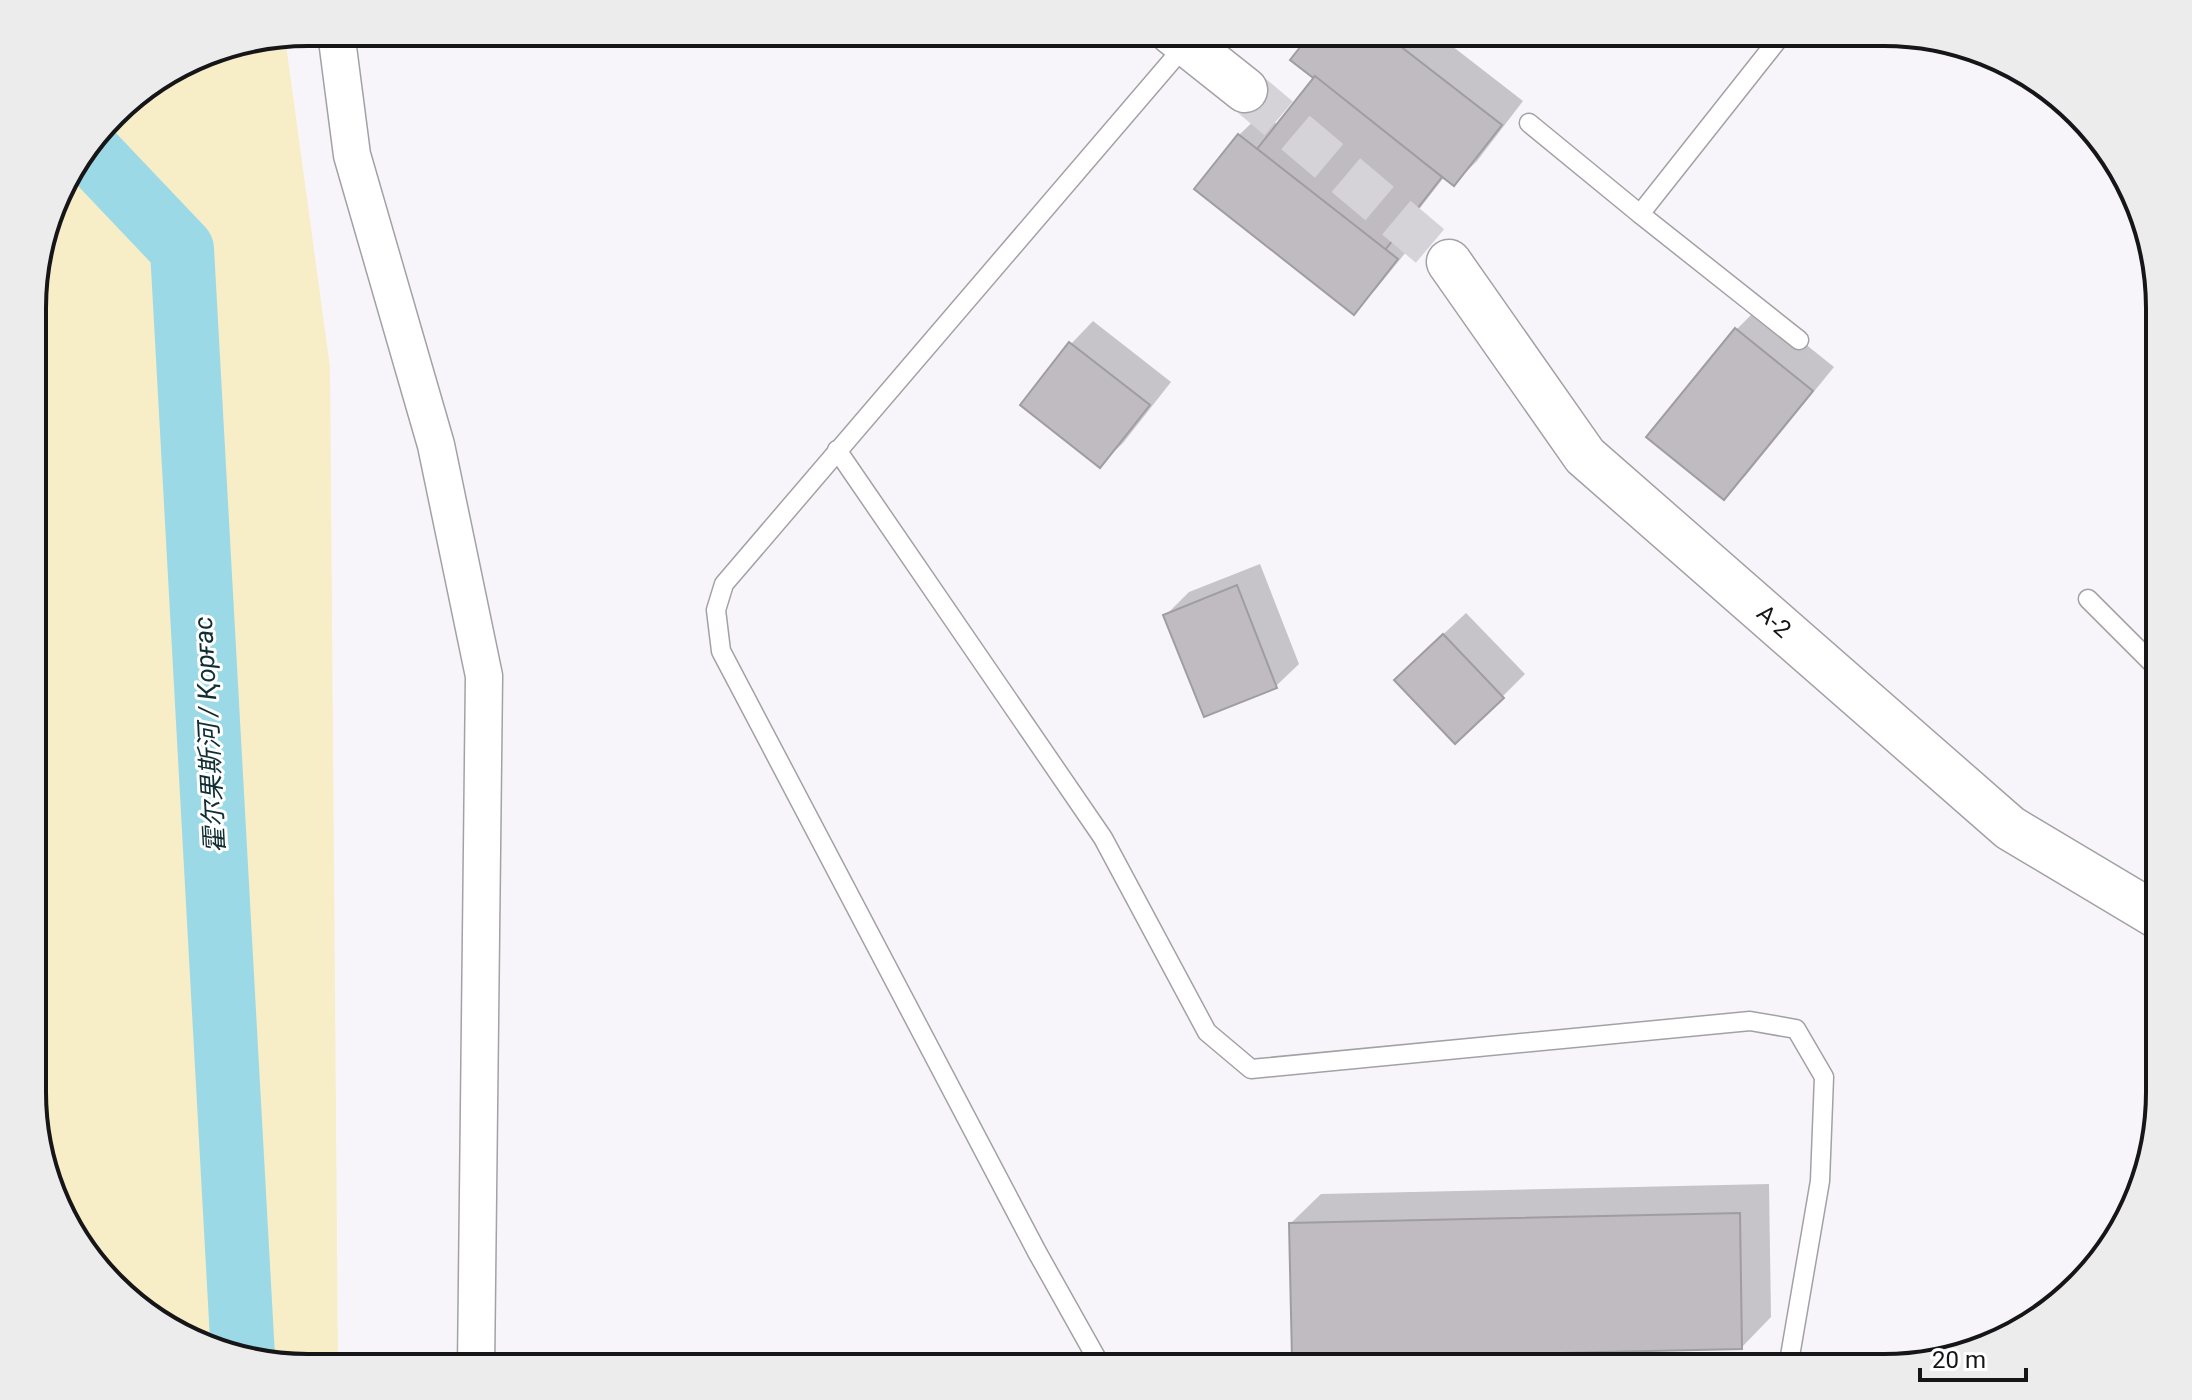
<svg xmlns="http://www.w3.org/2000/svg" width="2192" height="1400" viewBox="0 0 2192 1400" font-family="Roboto,'Noto Sans SC',sans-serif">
  <rect width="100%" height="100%" fill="#f8f5fa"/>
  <path fill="#f7edc7" d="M 285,37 L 330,367 L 338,1368 L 307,1368 L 219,1354 L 154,1321 L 69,1231 L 34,1128 L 34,272 L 61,185 L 126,101 L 203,53 Z"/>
  <g fill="#0003">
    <path d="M 1314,32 L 1434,32 L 1523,101 L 1477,161 L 1454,184 L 1445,176 L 1406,226 L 1419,236 L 1376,289 L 1354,312 L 1239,135 L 1262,113 L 1278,125 L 1317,77 Z"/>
    <path d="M 1759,307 L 1834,367 L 1746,475 L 1723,498 L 1737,329 Z"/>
    <path d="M 1093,321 L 1171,382 L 1123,443 L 1100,465 L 1071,344 Z"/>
    <path d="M 1260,564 L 1299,664 L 1276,686 L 1166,615 L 1189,592 Z"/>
    <path d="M 1466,613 L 1525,674 L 1502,697 L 1419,657 Z"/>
    <path d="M 1769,1184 L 1771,1317 L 1742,1347 L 1291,1223 L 1321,1194 Z"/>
  </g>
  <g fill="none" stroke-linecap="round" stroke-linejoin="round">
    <path stroke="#9cd9e7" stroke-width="64" d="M 88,150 L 182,249 L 243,1357"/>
  </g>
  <g fill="#bfbbc0" stroke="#a09da1" stroke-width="2">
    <path d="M 1312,32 L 1382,32 L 1502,125 L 1454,186 L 1290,60 Z"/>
    <path d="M 1315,76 L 1442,177 L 1385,250 L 1257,149 Z"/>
    <path d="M 1238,134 L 1398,259 L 1354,315 L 1194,189 Z"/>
    <path d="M 1735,328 L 1813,391 L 1724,500 L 1646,437 Z"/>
    <path d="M 1069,342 L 1150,405 L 1100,468 L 1020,405 Z"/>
    <path d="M 1237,585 L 1277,688 L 1204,717 L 1163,615 Z"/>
    <path d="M 1443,634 L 1504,698 L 1455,744 L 1394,680 Z"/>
    <path d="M 1740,1213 L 1742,1349 L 1292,1359 L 1289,1223 Z"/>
  </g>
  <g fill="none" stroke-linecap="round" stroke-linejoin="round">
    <path stroke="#d6d3d8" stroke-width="44" stroke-dasharray="44 22" stroke-linecap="butt" d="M 1245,90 L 1449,262"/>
    <defs>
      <g id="service">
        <path d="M 1529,123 L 1640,214 L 1784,32"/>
        <path d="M 1640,214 L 1799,340"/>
        <path d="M 837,450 L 1103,838 L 1207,1032 L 1251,1069 L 1750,1021 L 1796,1029 L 1824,1077 L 1820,1181 L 1790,1356 L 1784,1367"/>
        <path d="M 2088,599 L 2159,670"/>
        <path d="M 1102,1368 L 1037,1252 L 721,651 L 716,610 L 724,584 L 1187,43"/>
      </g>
      <path id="minor" d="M 336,32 L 352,155 L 436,445 L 484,676 L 476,1368"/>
      <g id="trunk">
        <path d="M 1172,32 L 1245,90"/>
        <path id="s1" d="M 1449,262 L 1585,456 L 2010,828 L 2159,917"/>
      </g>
    </defs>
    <use href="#service" stroke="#a3a1a6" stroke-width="21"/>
    <use href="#minor" stroke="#a3a1a6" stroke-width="39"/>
    <use href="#trunk" stroke="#a3a1a6" stroke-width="47"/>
    <use href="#service" stroke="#fff" stroke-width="18"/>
    <use href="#minor" stroke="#fff" stroke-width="36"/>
    <use href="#trunk" stroke="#fff" stroke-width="44"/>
  </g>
  <g text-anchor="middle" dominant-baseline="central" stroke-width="6" stroke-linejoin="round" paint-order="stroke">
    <g font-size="24" fill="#161517" stroke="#fff">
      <text stroke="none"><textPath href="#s1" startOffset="488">A-2</textPath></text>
    </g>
    <g font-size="26" font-style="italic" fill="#0f2e34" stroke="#fff">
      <text transform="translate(209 735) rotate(-93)">霍尔果斯河 / Қорғас</text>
    </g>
  </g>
  <path d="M0 0H2192V1400H0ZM308 46H1884A262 262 0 0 1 2146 308V1092A262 262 0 0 1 1884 1354H308A262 262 0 0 1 46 1092V308A262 262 0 0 1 308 46Z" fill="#ececec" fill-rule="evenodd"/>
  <path fill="none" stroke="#161517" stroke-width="4" d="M308 46H1884A262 262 0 0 1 2146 308V1092A262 262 0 0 1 1884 1354H308A262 262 0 0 1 46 1092V308A262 262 0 0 1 308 46Z"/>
  <path d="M1920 1368v12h106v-12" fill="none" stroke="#161517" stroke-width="4"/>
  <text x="1932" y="1368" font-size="24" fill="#161517" stroke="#ffffff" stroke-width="6" paint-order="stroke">20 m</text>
</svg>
